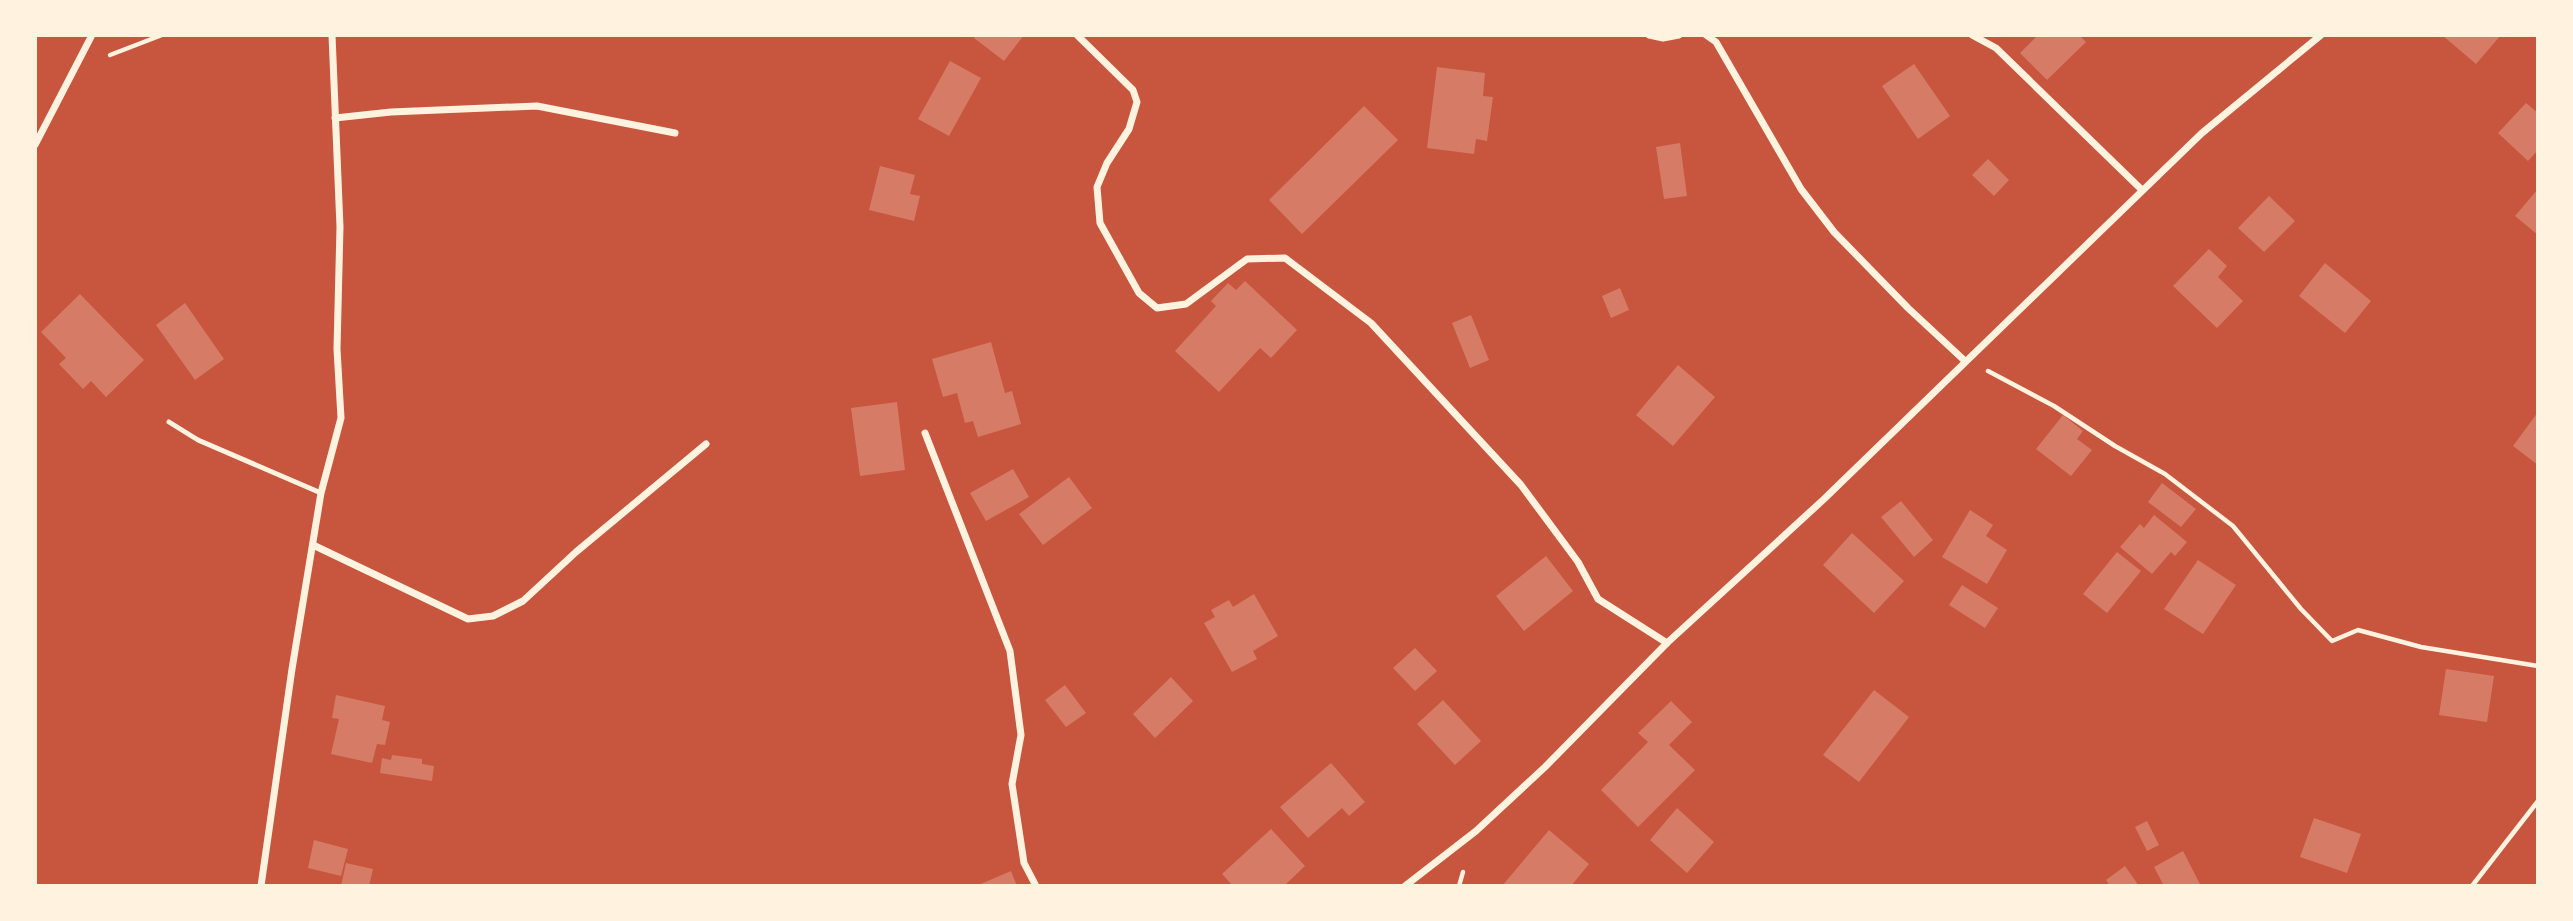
<svg xmlns="http://www.w3.org/2000/svg" width="2573" height="921" viewBox="0 0 2573 921" font-family="Commissioner,sans-serif">
  <rect width="100%" height="100%" fill="#c8553d"/>
  <g fill="#d67c66">
    <path d="M 976,35 L 1024,35 L 1004,61 L 974,38 Z"/>
    <path d="M 2038,35 L 2079,35 L 2086,42 L 2047,80 L 2020,53 Z"/>
    <path d="M 2442,35 L 2501,35 L 2476,64 Z"/>
    <path d="M 950,61 L 981,78 L 949,136 L 918,119 Z"/>
    <path d="M 1914,64 L 1950,116 L 1918,139 L 1882,86 Z"/>
    <path d="M 1437,67 L 1485,73 L 1483,96 L 1493,97 L 1487,141 L 1476,139 L 1474,154 L 1427,148 Z"/>
    <path d="M 2526,103 L 2538,113 L 2538,150 L 2528,161 L 2498,133 Z"/>
    <path d="M 1364,106 L 1398,140 L 1302,234 L 1269,200 Z"/>
    <path d="M 1680,143 L 1687,196 L 1664,199 L 1656,147 Z"/>
    <path d="M 1988,159 L 2009,180 L 1994,196 L 1972,175 Z"/>
    <path d="M 880,166 L 915,175 L 910,194 L 920,196 L 914,221 L 869,210 Z"/>
    <path d="M 2538,189 L 2538,235 L 2515,216 Z"/>
    <path d="M 2269,196 L 2295,221 L 2264,252 L 2238,228 Z"/>
    <path d="M 2209,249 L 2227,266 L 2218,277 L 2243,301 L 2217,328 L 2173,286 Z"/>
    <path d="M 2325,263 L 2371,301 L 2345,333 L 2299,296 Z"/>
    <path d="M 1245,281 L 1297,330 L 1271,358 L 1260,348 L 1219,392 L 1175,351 L 1216,306 L 1211,301 L 1228,283 L 1236,290 Z"/>
    <path d="M 1620,288 L 1629,310 L 1611,318 L 1602,296 Z"/>
    <path d="M 80,294 L 144,360 L 106,397 L 91,381 L 83,389 L 59,364 L 66,358 L 41,332 Z"/>
    <path d="M 185,303 L 224,359 L 195,380 L 156,325 Z"/>
    <path d="M 1471,315 L 1489,360 L 1470,368 L 1452,323 Z"/>
    <path d="M 991,342 L 1005,393 L 1012,391 L 1021,424 L 978,437 L 973,421 L 965,423 L 957,393 L 943,397 L 932,359 Z"/>
    <path d="M 1678,365 L 1715,397 L 1673,446 L 1636,415 Z"/>
    <path d="M 897,402 L 905,470 L 860,476 L 851,408 Z"/>
    <path d="M 2538,412 L 2538,465 L 2513,446 Z"/>
    <path d="M 2063,415 L 2083,431 L 2077,439 L 2092,450 L 2071,476 L 2036,449 Z"/>
    <path d="M 1013,469 L 1029,497 L 986,521 L 970,493 Z"/>
    <path d="M 1069,477 L 1092,508 L 1043,545 L 1019,514 Z"/>
    <path d="M 2162,483 L 2196,509 L 2181,527 L 2148,502 Z"/>
    <path d="M 1901,501 L 1933,540 L 1914,557 L 1881,517 Z"/>
    <path d="M 1970,510 L 1993,525 L 1986,536 L 2007,550 L 1987,584 L 1942,557 Z"/>
    <path d="M 2154,515 L 2187,542 L 2175,556 L 2171,552 L 2152,574 L 2120,547 L 2140,524 L 2144,528 Z"/>
    <path d="M 1852,533 L 1904,581 L 1874,613 L 1823,565 Z"/>
    <path d="M 2117,552 L 2141,571 L 2107,613 L 2083,594 Z"/>
    <path d="M 1546,556 L 1573,591 L 1524,631 L 1496,596 Z"/>
    <path d="M 2198,560 L 2236,585 L 2203,634 L 2164,609 Z"/>
    <path d="M 1962,585 L 1998,608 L 1985,628 L 1949,605 Z"/>
    <path d="M 1254,594 L 1278,636 L 1253,651 L 1257,659 L 1232,672 L 1204,623 L 1215,617 L 1211,610 L 1229,600 L 1233,607 Z"/>
    <path d="M 1415,648 L 1437,671 L 1415,691 L 1393,668 Z"/>
    <path d="M 2446,669 L 2494,676 L 2487,722 L 2439,715 Z"/>
    <path d="M 1171,677 L 1193,701 L 1155,738 L 1133,714 Z"/>
    <path d="M 1065,685 L 1086,713 L 1066,727 L 1045,700 Z"/>
    <path d="M 1874,690 L 1909,717 L 1859,782 L 1823,755 Z"/>
    <path d="M 336,695 L 385,706 L 382,720 L 390,722 L 385,745 L 377,744 L 372,763 L 331,754 L 339,719 L 332,718 Z"/>
    <path d="M 1443,700 L 1481,741 L 1455,765 L 1417,724 Z"/>
    <path d="M 1671,701 L 1692,722 L 1669,745 L 1695,770 L 1638,827 L 1601,790 L 1648,742 L 1638,733 Z"/>
    <path d="M 392,755 L 422,759 L 422,764 L 434,766 L 432,781 L 380,773 L 382,758 L 391,760 Z"/>
    <path d="M 1331,763 L 1365,802 L 1349,816 L 1342,808 L 1308,838 L 1280,807 Z"/>
    <path d="M 1677,808 L 1714,842 L 1687,873 L 1650,840 Z"/>
    <path d="M 2314,818 L 2361,834 L 2347,873 L 2300,857 Z"/>
    <path d="M 2147,821 L 2159,845 L 2147,851 L 2135,827 Z"/>
    <path d="M 1271,829 L 1305,866 L 1284,886 L 1233,886 L 1222,874 Z"/>
    <path d="M 1549,830 L 1589,864 L 1571,886 L 1502,886 Z"/>
    <path d="M 314,840 L 348,849 L 341,876 L 308,868 Z"/>
    <path d="M 2183,851 L 2201,886 L 2164,886 L 2154,867 Z"/>
    <path d="M 346,863 L 373,869 L 369,886 L 341,886 Z"/>
    <path d="M 2125,866 L 2139,886 L 2110,886 L 2106,880 Z"/>
    <path d="M 1011,871 L 1017,886 L 976,886 Z"/>
  </g>
  <g fill="none" stroke-linecap="round" stroke-linejoin="round">
    <g stroke="#fff3e0" stroke-width="4.5">
      <path d="M 110,55 L 162,35"/>
      <path d="M 1988,371 L 2054,406 L 2115,446 L 2165,474 L 2233,526 L 2301,609 L 2332,641 L 2358,630 L 2421,647 L 2538,666"/>
      <path d="M 1459,886 L 1463,872"/>
      <path d="M 2472,886 L 2538,801"/>
    </g>
    <path stroke="#fff3e0" stroke-width="5" d="M 169,422 L 198,440 L 321,493"/>
    <g stroke="#fff3e0" stroke-width="7">
      <path d="M 1077,35 L 1133,90 L 1137,102 L 1129,129 L 1107,163 L 1097,187 L 1100,223 L 1139,293 L 1157,308 L 1186,304 L 1247,259 L 1285,258 L 1371,323 L 1521,485 L 1578,562 L 1598,599 L 1667,643"/>
      <path d="M 1649,35 L 1663,38 L 1679,35"/>
      <path d="M 1706,35 L 1716,42 L 1801,189 L 1834,232 L 1908,308 L 1965,361"/>
      <path d="M 1972,35 L 1996,48 L 2142,190"/>
      <path d="M 335,118 L 391,112 L 537,106 L 675,133"/>
      <path d="M 35,145 L 92,35"/>
      <path d="M 925,433 L 1010,651 L 1021,735 L 1012,784 L 1024,863 L 1036,886"/>
      <path d="M 313,545 L 468,619 L 493,616 L 523,601 L 576,552 L 706,444"/>
      <path d="M 261,886 L 292,669 L 321,493 L 341,418 L 337,349 L 340,227 L 332,35"/>
      <path d="M 1405,886 L 1476,831 L 1545,767 L 1667,643 L 1823,500 L 2202,133 L 2321,35"/>
    </g>
  </g>
  <rect width="2573" height="921" fill="none" stroke="#fff3e0" stroke-width="74"/>
</svg>
